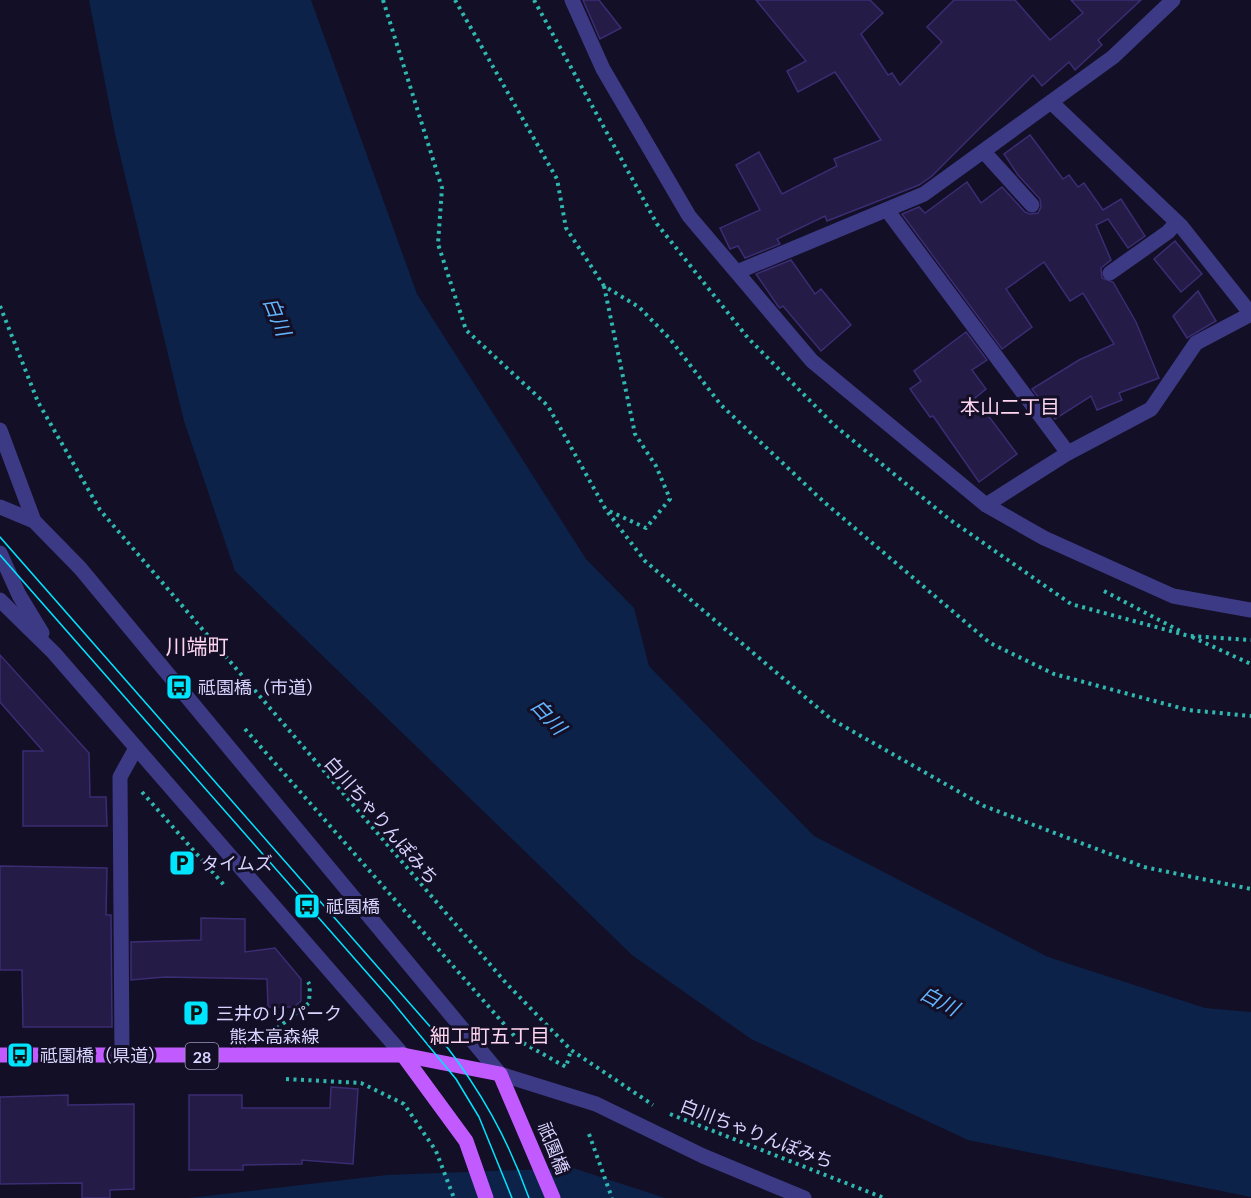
<svg xmlns="http://www.w3.org/2000/svg" width="1251" height="1198" viewBox="0 0 1251 1198" font-family="Lato,'Noto Sans JP',sans-serif">
  <rect width="100%" height="100%" fill="#130f26"/>
  <g fill="#0c2248">
    <path d="M 89,0 L 311,0 L 417,294 L 586,559 L 634,608 L 649,666 L 814,836 L 1048,957 L 1205,1008 L 1251,1012 L 1251,1197 L 968,1140 L 751,1039 L 632,955 L 235,571 L 184,421 L 115,134 Z"/>
    <path d="M 573,1168 L 665,1198 L 189,1198 L 387,1175 Z"/>
  </g>
  <g fill="#241b47" stroke="#3b2d73" stroke-width="1.5">
    <path d="M 583,0 L 599,0 L 621,28 L 600,39 Z"/>
    <path d="M 756,0 L 870,0 L 883,13 L 861,34 L 888,75 L 892,73 L 900,85 L 942,42 L 927,27 L 954,0 L 1015,0 L 1050,40 L 1083,13 L 1071,0 L 1141,0 L 1098,40 L 1102,45 L 1075,70 L 1069,62 L 1042,86 L 1033,75 L 932,176 L 919,185 L 827,221 L 825,216 L 777,239 L 780,244 L 745,258 L 738,246 L 730,249 L 720,228 L 760,210 L 736,165 L 759,152 L 782,194 L 837,166 L 834,159 L 881,140 L 835,72 L 798,92 L 787,71 L 806,61 Z"/>
    <path d="M 1030,135 L 1063,179 L 1069,175 L 1078,187 L 1084,183 L 1103,210 L 1121,199 L 1145,236 L 1128,248 L 1108,219 L 1096,225 L 1111,260 L 1101,268 L 1102,278 L 1113,282 L 1136,322 L 1159,378 L 1119,393 L 1122,400 L 1097,410 L 1091,396 L 1055,419 L 1032,389 L 1079,360 L 1114,344 L 1083,293 L 1070,301 L 1044,262 L 1006,289 L 1032,327 L 1002,349 L 902,214 L 919,207 L 925,213 L 967,182 L 981,203 L 1002,187 L 1025,212 L 1030,214 L 1038,213 L 1041,207 L 1040,199 L 1018,175 L 1004,154 Z"/>
    <path d="M 1175,241 L 1202,274 L 1181,292 L 1154,259 Z"/>
    <path d="M 791,260 L 815,294 L 821,289 L 851,325 L 821,351 L 783,306 L 780,308 L 778,306 L 756,274 Z"/>
    <path d="M 1198,291 L 1216,321 L 1187,338 L 1173,316 Z"/>
    <path d="M 966,332 L 987,360 L 972,370 L 986,389 L 975,398 L 1017,454 L 979,482 L 933,416 L 930,417 L 910,389 L 921,381 L 914,371 Z"/>
    <path d="M 0,655 L 89,753 L 90,797 L 106,797 L 107,826 L 23,826 L 23,751 L 43,751 L 0,702 Z"/>
    <path d="M 0,866 L 107,868 L 106,915 L 111,915 L 112,1027 L 23,1027 L 22,970 L 0,970 Z"/>
    <path d="M 201,918 L 245,919 L 245,952 L 275,948 L 301,979 L 301,1001 L 294,1007 L 268,1007 L 267,979 L 165,977 L 131,980 L 131,942 L 201,940 Z"/>
    <path d="M 331,1087 L 358,1089 L 353,1164 L 302,1160 L 302,1164 L 243,1165 L 243,1170 L 189,1170 L 189,1095 L 242,1095 L 242,1108 L 330,1108 Z"/>
    <path d="M 68,1095 L 68,1105 L 134,1104 L 134,1189 L 110,1190 L 110,1198 L 82,1198 L 82,1183 L 0,1184 L 0,1097 Z"/>
  </g>
  <g fill="none" stroke-linecap="round" stroke-linejoin="round">
    <g stroke="#2fb8b0" stroke-width="4" stroke-dasharray="3 4.5" stroke-linecap="butt">
      <path d="M 383,0 L 442,188 L 438,244 L 466,330 L 548,406 L 606,510 L 645,561 L 831,719 L 984,806 L 1144,867 L 1251,889"/>
      <path d="M 455,0 L 557,179 L 566,228 L 604,286 L 639,307 L 670,339 L 721,405 L 824,502 L 990,643 L 1054,674 L 1188,710 L 1251,716"/>
      <path d="M 534,0 L 657,224 L 748,338 L 834,425 L 949,519 L 1071,604 L 1189,636 L 1251,640"/>
      <path d="M 604,286 L 635,434 L 656,466 L 670,499 L 646,528 L 607,510"/>
      <path d="M 0,306 L 38,402 L 100,510 L 506,983 L 571,1050 L 653,1105"/>
      <path d="M 1104,591 L 1182,632"/>
      <path d="M 1192,637 L 1251,664"/>
      <path d="M 245,729 L 518,1040 L 566,1067 L 571,1050"/>
      <path d="M 142,792 L 224,885"/>
      <path d="M 271,1033 L 309,1003 L 310,985 L 308,982"/>
      <path d="M 286,1079 L 361,1083 L 404,1104 L 436,1151 L 454,1198"/>
      <path d="M 670,1114 L 884,1198"/>
      <path d="M 589,1134 L 612,1198"/>
    </g>
    <g stroke="#3d3a85" stroke-width="15">
      <path d="M 572,0 L 603,69 L 689,216 L 812,361 L 986,505 L 1044,538 L 1173,596 L 1251,610"/>
      <path d="M 1052,103 L 1181,226 L 1251,314"/>
      <path d="M 984,152 L 1032,205"/>
      <path d="M 887,210 L 1068,453"/>
      <path d="M 737,272 L 924,194 L 1113,57 L 1173,0"/>
      <path d="M 1110,273 L 1168,232 L 1177,222"/>
      <path d="M 0,430 L 34,521"/>
      <path d="M 986,505 L 1068,453 L 1151,409 L 1196,343 L 1251,314"/>
      <path d="M 0,507 L 34,521 L 80,568 L 500,1074 L 596,1104 L 703,1156 L 804,1198"/>
      <path d="M 0,553 L 19,595 L 42,633"/>
      <path d="M 0,600 L 54,653 L 403,1055"/>
      <path d="M 122,1056 L 120,777 L 136,748"/>
    </g>
    <g stroke="#c25bff" stroke-width="15">
      <path d="M 0,1055 L 403,1055 L 500,1074 L 553,1198"/>
      <path d="M 403,1055 L 466,1141 L 486,1198"/>
    </g>
    <g stroke="#00e5ff" stroke-width="1.5">
      <path d="M 0,537 L 441,1039 C 481,1091 507,1137 529,1198"/>
      <path d="M 0,555 L 390,999 L 456,1079 L 479,1117 L 512,1198"/>
    </g>
  </g>
  <defs>
    <symbol id="bus-square" viewBox="-11 -11 22 22"><rect x="-9" y="-9" width="18" height="18" rx="4" fill="#00e5ff" stroke="#130f26"/><path d="M-5-6H5V4H4V6H2V4H-2V6H-4V4H-5ZM-3.5-4V0h7V-4ZM-3.5 1.2v1.5H-2V1.2ZM2 1.2v1.5H3.5V1.2Z" fill="#111"/></symbol>
    <symbol id="parking-square" viewBox="-11 -11 22 22"><rect x="-9" y="-9" width="18" height="18" rx="4" fill="#00e5ff" stroke="#130f26"/><path d="M-3.5-5.5H1a3.5 3.5 0 0 1 0 7H-1V5.5H-3.5ZM-1-3.4V-.6H.8a1.4 1.4 0 0 0 0-2.8Z" fill="#111"/></symbol>
  </defs>
  <g fill-rule="evenodd">
    <use href="#bus-square" x="164" y="672" width="30" height="30"/>
    <use href="#parking-square" x="167" y="848" width="30" height="30"/>
    <use href="#bus-square" x="292" y="891" width="30" height="30"/>
    <use href="#parking-square" x="181" y="998" width="30" height="30"/>
    <use href="#bus-square" x="5" y="1040" width="30" height="30"/>
  </g>
  <g text-anchor="middle" dominant-baseline="central" stroke-width="6" stroke-linejoin="round" paint-order="stroke">
    <rect fill="#130f26" stroke="#9e99be" stroke-width="1.5" x="185.5" y="1043" width="33" height="26" rx="4.5"/>
    <g font-size="16" font-weight="bold" fill="#d9d4ff">
      <text x="202" y="1056">28</text>
    </g>
    <g font-size="18" fill="#d9d4ff" stroke="#130f26" text-anchor="start">
      <text x="198" y="687">祗園橋（市道）</text>
      <text x="201" y="863">タイムズ</text>
      <text x="326" y="906">祗園橋</text>
      <text x="216" y="1013">三井のリパーク</text>
      <text x="40" y="1055">祗園橋（県道）</text>
    </g>
    <g font-size="18" fill="#d9d4ff" stroke="#130f26">
      <text transform="translate(382 820) rotate(49)">白川ちゃりんぽみち</text>
      <text x="274" y="1036">熊本高森線</text>
      <text transform="translate(757 1133) rotate(21)">白川ちゃりんぽみち</text>
      <text transform="translate(554 1148) rotate(68)">祇園橋</text>
    </g>
    <g font-size="20" font-style="italic" fill="#62b6ff" stroke="#130f26">
      <text transform="translate(278 316) rotate(68)">白川</text>
      <text transform="translate(549 716) rotate(47)">白川</text>
      <text transform="translate(940 1000) rotate(28)">白川</text>
    </g>
    <g font-size="20" fill="#ffd6f0" stroke="#130f26">
      <text x="1010" y="406">本山二丁目</text>
      <text x="490" y="1035">細工町五丁目</text>
    </g>
    <g font-size="21" fill="#ffd6f0" stroke="#130f26">
      <text x="197" y="645">川端町</text>
    </g>
  </g>
</svg>
